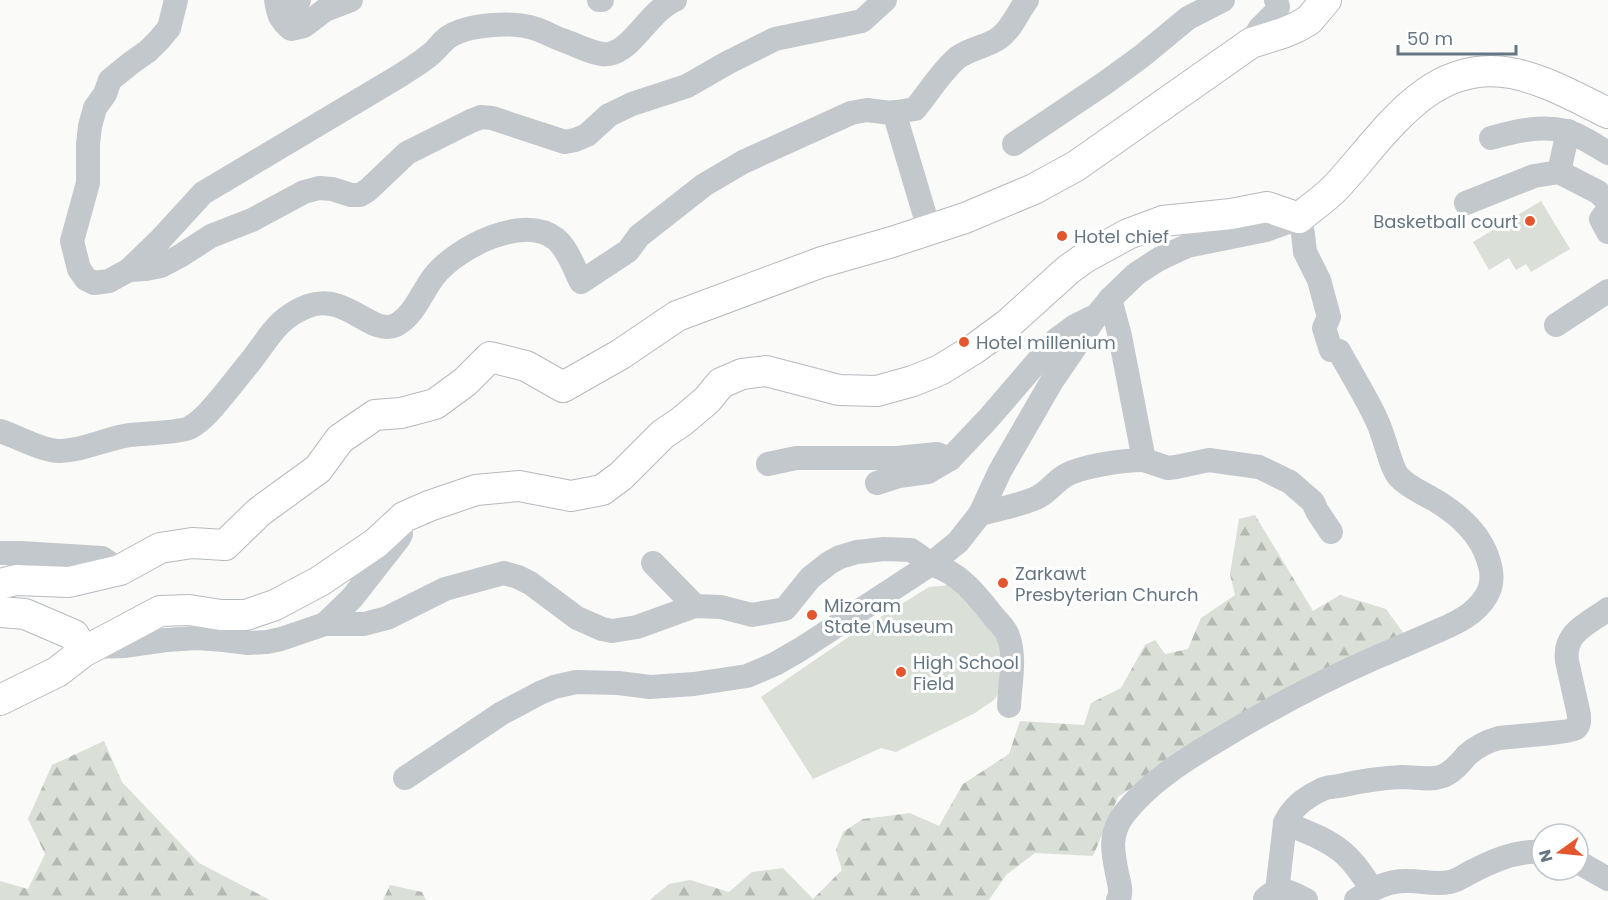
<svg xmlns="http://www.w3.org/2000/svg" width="1608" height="900" viewBox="0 0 1608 900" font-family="Poppins,sans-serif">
  <defs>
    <pattern id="forest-firs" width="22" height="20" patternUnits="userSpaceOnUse" patternTransform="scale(1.5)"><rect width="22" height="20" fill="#dadfd7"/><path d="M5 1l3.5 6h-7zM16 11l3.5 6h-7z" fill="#b4b9b4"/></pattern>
  </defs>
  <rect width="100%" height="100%" fill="#fafaf8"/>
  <g fill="#dadfd7">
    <path d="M 1541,201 L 1570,249 L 1531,272 L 1526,264 L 1516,270 L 1509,258 L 1489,270 L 1473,242 Z"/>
    <path d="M 950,585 L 968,593 L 996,634 L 1005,684 L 994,700 L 975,713 L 896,752 L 881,748 L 813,779 L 761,697 L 850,636 L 929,587 Z"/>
  </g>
  <g fill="url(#forest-firs)">
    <path d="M 1255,515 L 1313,611 L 1340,595 L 1386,609 L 1407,638 L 1193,747 L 1118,797 L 1093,856 L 1035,853 L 1006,875 L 989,900 L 650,900 L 669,884 L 690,880 L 729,892 L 752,872 L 783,868 L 813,899 L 842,870 L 836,850 L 843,832 L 863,819 L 910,813 L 939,826 L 963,784 L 1009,754 L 1020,721 L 1084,725 L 1091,703 L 1121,688 L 1145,645 L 1155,640 L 1165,654 L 1188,649 L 1201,618 L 1235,595 L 1230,574 L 1239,519 Z"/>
    <path d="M 104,741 L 122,782 L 199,863 L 270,900 L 0,900 L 0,881 L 28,889 L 45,854 L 28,819 L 52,765 Z"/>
    <path d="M 390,885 L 422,892 L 426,900 L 383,900 Z"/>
  </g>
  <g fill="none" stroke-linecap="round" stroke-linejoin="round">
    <defs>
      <g id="major">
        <path d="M 0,584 L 16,580 L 69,582 L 120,570 L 160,548 L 192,543 L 225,545 L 259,512 L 318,469 L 340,439 L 375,415 L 401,413 L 435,404 L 465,382 L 490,357 L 526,366 L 563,387 L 621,354 L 677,316 L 822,262 L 892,242 L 965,218 L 1034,189 L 1076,166 L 1251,43 L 1283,33 L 1297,27 L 1309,20 L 1326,0"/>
        <path d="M 0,612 L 25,614 L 74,635 L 83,652 L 160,611 L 189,610 L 221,615 L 246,615 L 275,605 L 320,581 L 376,543 L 404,517 L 429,506 L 476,490 L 519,486 L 571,496 L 602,490 L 621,476 L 663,434 L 681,422 L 707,400 L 721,383 L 742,374 L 766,371 L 839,390 L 877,391 L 913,381 L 940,370 L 974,349 L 1008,324 L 1069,269 L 1086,257 L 1128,234 L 1163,221 L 1231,214 L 1267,207 L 1299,218 C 1312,207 1326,198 1337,186 C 1385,134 1429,58 1511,73 C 1546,80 1577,98 1608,113"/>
        <path d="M 0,700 L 57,672 L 83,652"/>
      </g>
    </defs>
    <use href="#major" stroke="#b5babe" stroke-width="32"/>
    <g stroke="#c3c8cc" stroke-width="24">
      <path d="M 176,0 L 169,28 L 159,40 L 148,51 L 131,63 L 110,80 L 105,94 L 95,108 L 90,126 L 88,144 L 88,183 L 72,241 L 79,269 L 86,279 L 94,283 L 109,281 L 129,270 L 159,241 L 203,193 L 401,75 C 411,68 422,62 431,54 C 437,49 441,43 447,38 C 466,24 514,21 536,29 C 546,32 555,38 565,41 C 576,45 597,56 609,54 C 633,50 649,11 675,0"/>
      <path d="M 276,0 C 278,13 280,20 291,29 L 304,26 L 325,10 L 351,0"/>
      <path d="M 599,0 L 602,0"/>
      <path d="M 280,16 L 299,0"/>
      <path d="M 1251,43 L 1260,28 L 1275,13 L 1278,7 L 1276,0"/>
      <path d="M 894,112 L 926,219 L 926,231"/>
      <path d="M 1491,138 C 1516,131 1541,125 1566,131 C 1579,134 1596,146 1608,153"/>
      <path d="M 1014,144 L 1105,83 L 1142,56 L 1188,18 L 1223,0"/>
      <path d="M 1559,172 L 1568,131"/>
      <path d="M 1466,203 L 1534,176 L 1559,172 L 1598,192 L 1608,202"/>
      <path d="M 1608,210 L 1601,219 L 1608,232"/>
      <path d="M 129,270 L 146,269 L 161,266 L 180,256 L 211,236 L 252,220 L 304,192 L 319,188 L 332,189 L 351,195 L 360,195 L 368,190 L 407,153 L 471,121 L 481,117 L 492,118 L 565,142 L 575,140 L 587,135 L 609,115 L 632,104 L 687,86 L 727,63 L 775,39 L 862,21 L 885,0"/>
      <path d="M 1110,299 L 1120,336 L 1144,460 L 1168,468 L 1176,467 L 1209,460 L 1259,467 L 1290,482 L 1313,502 L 1317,511 L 1331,532"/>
      <path d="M 1556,325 L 1608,291"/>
      <path d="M 0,431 C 16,436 34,447 51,450 C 74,455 106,438 130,435 C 145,433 177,433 189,428 C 195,425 202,419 207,414 C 222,398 236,379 250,362 C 269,338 277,318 308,306 C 346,292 372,337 396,325 C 415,315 422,291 435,275 C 457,248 523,213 556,239 C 568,249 574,268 581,282 L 628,251 L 639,236 L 704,185 L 743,162 L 851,113 L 867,110 L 891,113 L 915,109 C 929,92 941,72 957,58 C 970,48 987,47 999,38 C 1011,30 1018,12 1027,0"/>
      <path d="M 768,464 L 796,458 L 897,458 L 937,454 L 950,459 L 987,420 L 1056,340 L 1075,326 L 1091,318"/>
      <path d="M 877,483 L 899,476 L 928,472 L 950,459"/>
      <path d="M 980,514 C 998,509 1022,505 1038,497 C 1048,492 1054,483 1063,477 C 1079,466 1125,460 1144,460"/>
      <path d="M 0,553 L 20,553 L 102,558 L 120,570"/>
      <path d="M 653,563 L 695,606"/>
      <path d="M 325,624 L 352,598 L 399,538 L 401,534 L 399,529"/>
      <path d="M 95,647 L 124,646 L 166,640 L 197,638 L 224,640 L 248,643 L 267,642 L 281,639 L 325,624 L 364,624 L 387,618 L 445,589 L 504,573 L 518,577 L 530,583 L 577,618 L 602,629 L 612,631 L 637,627 L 695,606 L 721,607 L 752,615 L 785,609 L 810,578 L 829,563 L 840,557 L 857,552 L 884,549 L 911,550 L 931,564 L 958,542 L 980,514 L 1000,471 L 1052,381 L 1097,315 L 1110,299 L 1136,274 L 1159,259 L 1187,246 L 1266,230 L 1299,218 L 1303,234 L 1305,252 L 1319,280 L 1329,317 L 1324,328 L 1331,350 L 1339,351 C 1352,375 1367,398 1378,423 C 1384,435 1391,469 1399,477 C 1408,487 1421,492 1433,499 C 1457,513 1481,534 1489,562 C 1496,584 1488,599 1471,613 C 1460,622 1447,627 1435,632 C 1415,641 1396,649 1377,657 C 1322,681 1271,708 1220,739 C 1186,759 1149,782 1124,814 C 1108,835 1113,854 1118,878 C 1120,886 1122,893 1118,900"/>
      <path d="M 405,778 L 502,713 L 540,693 L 554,687 L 576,682 L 618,683 L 650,687 L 694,684 L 747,676 L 775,664 L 801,649 L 931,564 C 961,574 975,593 994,617 C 999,623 1006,629 1008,636 C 1016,658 1010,683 1009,706"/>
      <path d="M 1285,823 C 1304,831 1325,838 1341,851 C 1354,861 1363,876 1372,889"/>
      <path d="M 1578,862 L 1608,879"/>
      <path d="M 1265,899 C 1280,884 1290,892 1306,900"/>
      <path d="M 1276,900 L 1285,823 C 1292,807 1306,797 1321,790 C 1326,787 1333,787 1339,786 C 1360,781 1381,778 1402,777 C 1417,777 1429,781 1443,776 C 1453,772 1460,763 1467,755 C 1476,747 1488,741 1499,738 C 1513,736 1570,733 1576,728 C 1580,724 1579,720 1579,715 L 1567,661 C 1563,632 1588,624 1608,609"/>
      <path d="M 1356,900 C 1371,889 1388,880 1408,881 C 1422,881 1436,885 1450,882 C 1459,880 1466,874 1475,870 C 1494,860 1520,850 1542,852"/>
    </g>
    <use href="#major" stroke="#fff" stroke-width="30"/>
  </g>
  <g fill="#e4572e" stroke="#fff" stroke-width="2">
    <circle cx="1530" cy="221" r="6"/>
    <circle cx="1062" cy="236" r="6"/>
    <circle cx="964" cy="342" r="6"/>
    <circle cx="1003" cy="583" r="6"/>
    <circle cx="812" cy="615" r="6"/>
    <circle cx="901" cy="672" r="6"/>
  </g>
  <g text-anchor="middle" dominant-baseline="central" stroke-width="6" stroke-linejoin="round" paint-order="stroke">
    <g font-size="18" fill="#657683" stroke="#fff" text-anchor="start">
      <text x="1518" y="221" text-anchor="end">Basketball court</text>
      <text x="1074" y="236">Hotel chief</text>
      <text x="976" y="342">Hotel millenium</text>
      <text x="1015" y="573">Zarkawt<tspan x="1015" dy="21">Presbyterian Church</tspan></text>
      <text x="824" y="605">Mizoram<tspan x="824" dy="21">State Museum</tspan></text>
      <text x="913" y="662">High School<tspan x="913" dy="21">Field</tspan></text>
    </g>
  </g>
  <g transform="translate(1560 852) rotate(255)"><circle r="28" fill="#ffffff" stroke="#c1c8cd" stroke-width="1.5"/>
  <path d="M0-4.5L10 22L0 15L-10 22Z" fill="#e4572e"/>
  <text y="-9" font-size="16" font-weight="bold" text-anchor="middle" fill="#657683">N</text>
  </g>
  <path d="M1398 45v9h118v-9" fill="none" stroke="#657683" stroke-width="3"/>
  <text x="1407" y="45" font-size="18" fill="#657683" stroke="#ffffff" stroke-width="4.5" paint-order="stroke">50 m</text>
</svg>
